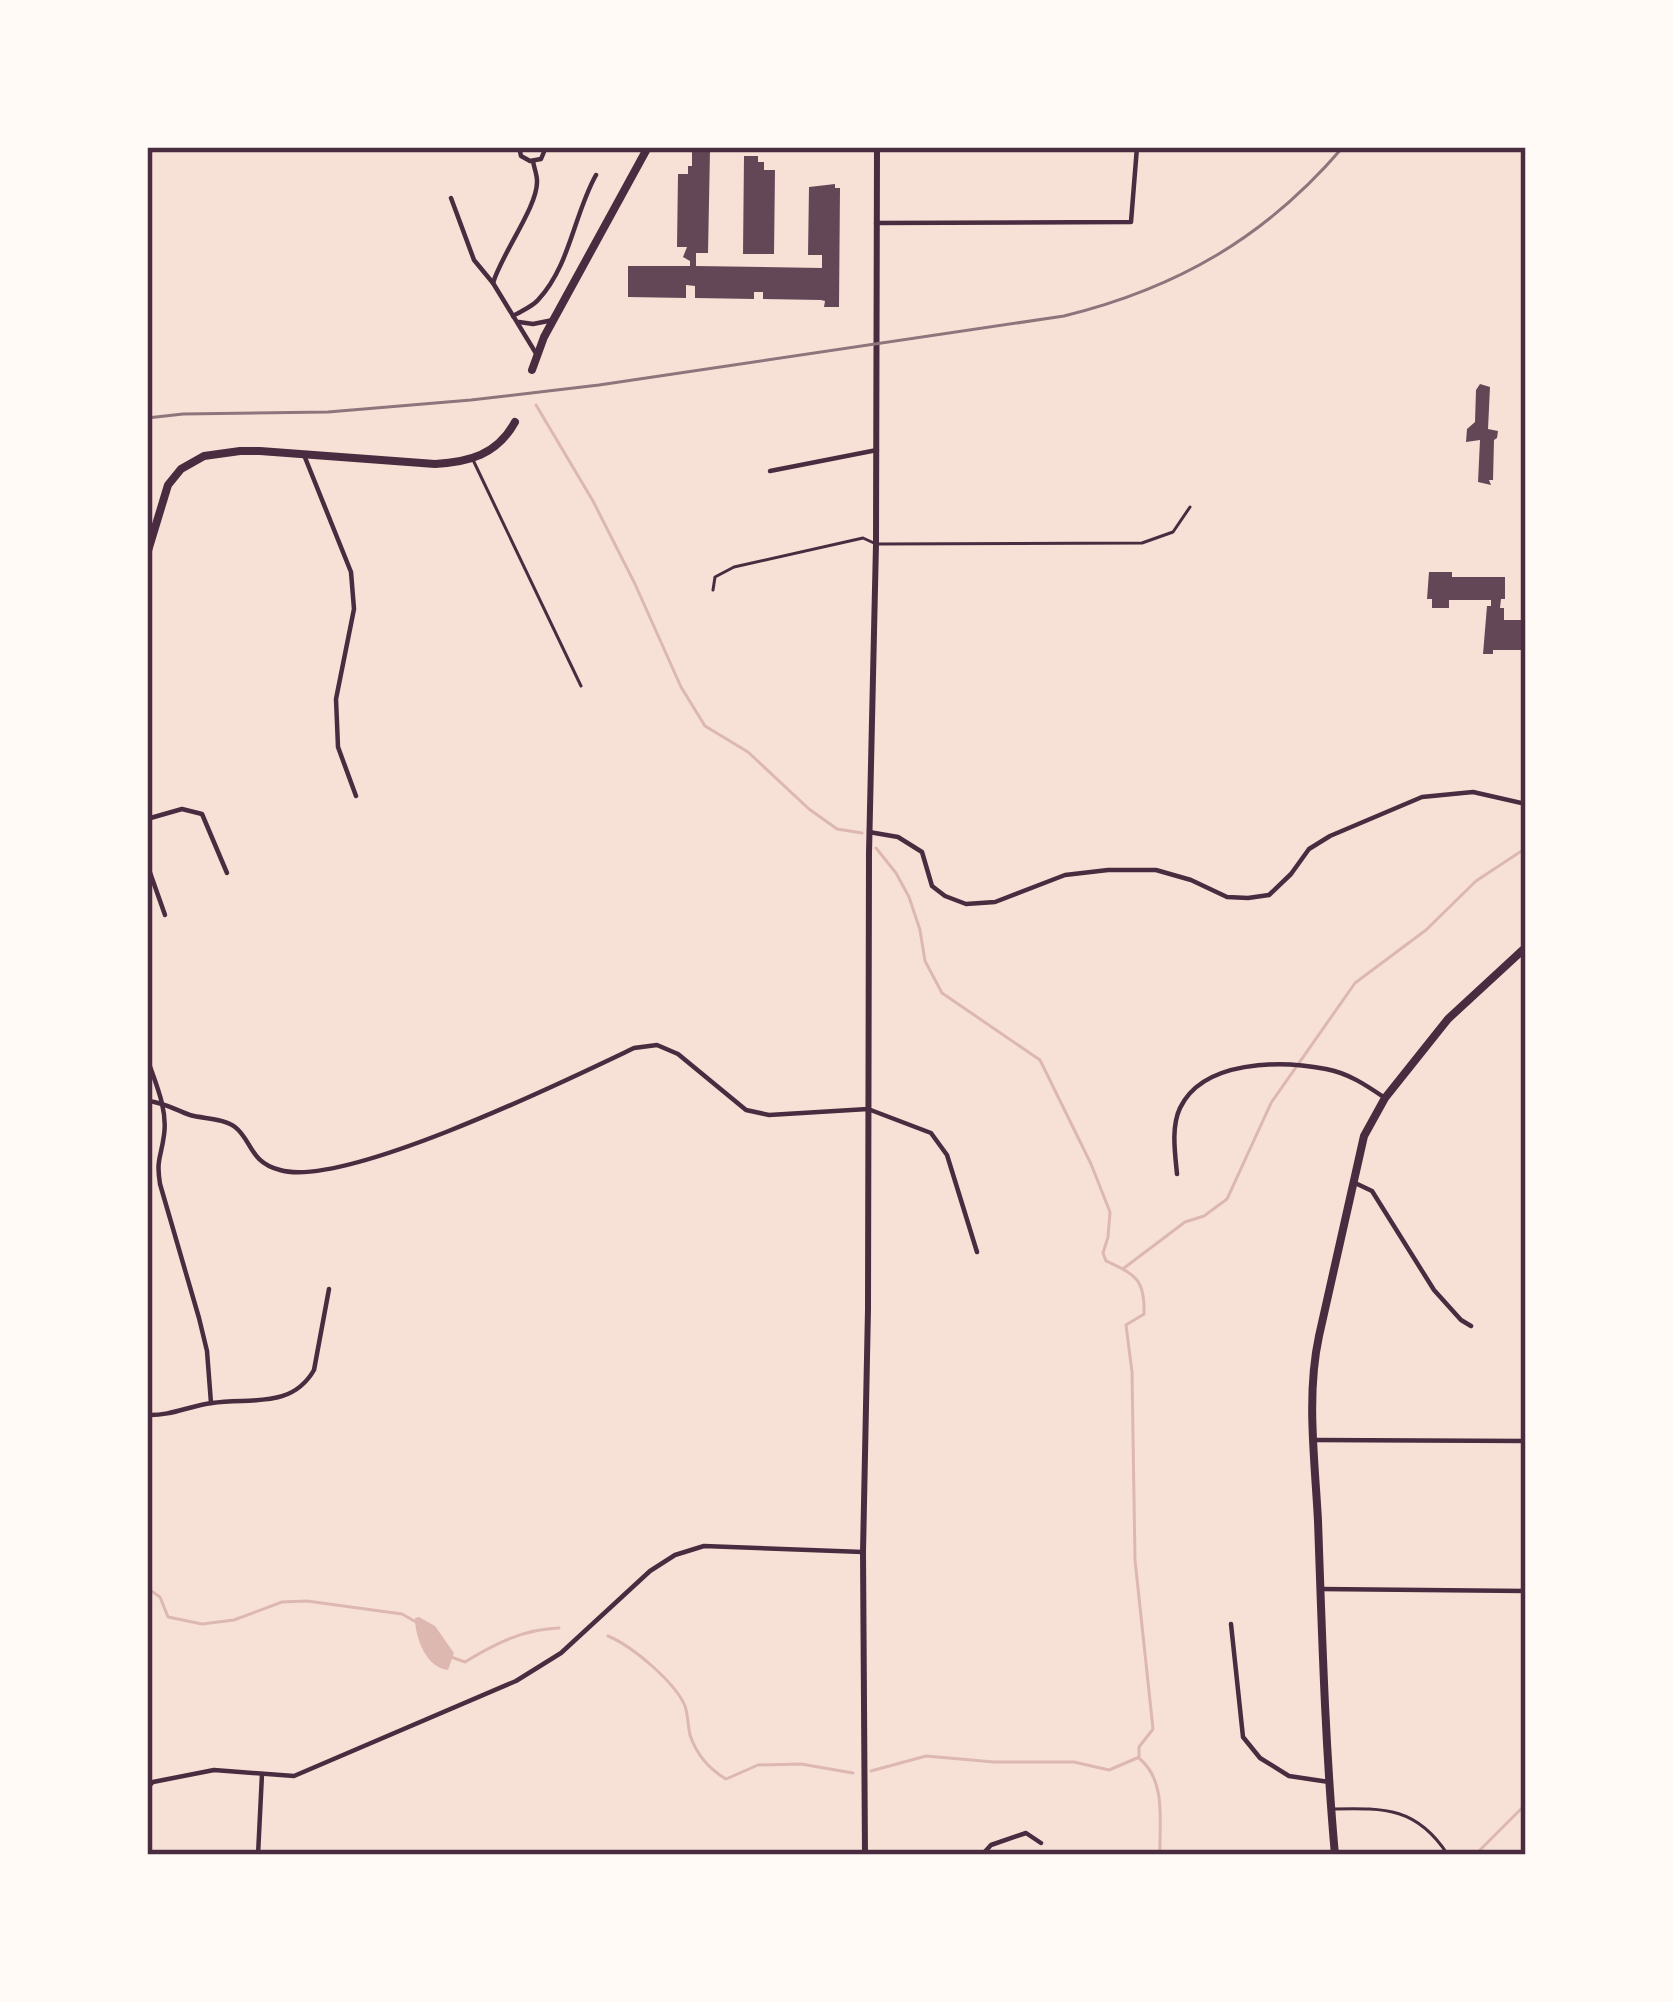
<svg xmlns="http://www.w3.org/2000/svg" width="1673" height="2002" viewBox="0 0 1673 2002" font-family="Overpass,sans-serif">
  <rect width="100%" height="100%" fill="#f7e1d7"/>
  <path fill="#dcb8b0" d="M 419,1617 L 435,1626 L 454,1653 L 448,1670 C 426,1668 415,1637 415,1618 Z"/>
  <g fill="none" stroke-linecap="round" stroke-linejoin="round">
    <g stroke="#dcb8b0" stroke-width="3">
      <path d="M 536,405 L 593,501 L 635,584 L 681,687 L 705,726 L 748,752 L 809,809 L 837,829 L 862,833"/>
      <path d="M 876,848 L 896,873 L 909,897 L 920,930 L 925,961 L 942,993 L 1040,1060 L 1091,1164 L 1110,1212 L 1108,1237 L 1103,1253 L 1106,1261 C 1136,1275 1145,1279 1144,1314 L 1126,1325 L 1132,1372 L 1135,1560 L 1153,1729 L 1139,1747 L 1139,1758"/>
      <path d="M 1124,1268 L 1185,1222 L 1204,1216 L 1227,1199 L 1271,1103 L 1355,983 L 1426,930 L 1476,881 L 1526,848"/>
      <path d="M 147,1588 L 160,1597 L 168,1617 L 202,1624 L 234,1620 L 282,1602 L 307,1601 L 402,1614 L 416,1622"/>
      <path d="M 608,1636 C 632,1646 675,1682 685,1706 C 688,1715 688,1726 690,1735 C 696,1753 709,1769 726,1779 L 758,1765 L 801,1764 L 853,1773"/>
      <path d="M 451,1657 L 465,1662 C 494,1644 524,1629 559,1628"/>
      <path d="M 1140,1759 C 1167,1782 1159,1823 1160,1855"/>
      <path d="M 871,1771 L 926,1756 L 994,1762 L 1074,1762 L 1109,1770 L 1137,1758"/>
      <path d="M 1475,1855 L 1526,1804"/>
    </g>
  </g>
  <g fill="#644757">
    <path d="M 695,149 L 710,150 L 708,253 L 696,253 L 696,266 L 822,268 L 822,255 L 808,255 L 809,187 L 835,184 L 835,188 L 840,188 L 839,307 L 824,307 L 825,301 L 821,300 L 763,299 L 763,292 L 754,292 L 754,299 L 695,298 L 695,286 L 686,285 L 686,298 L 628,297 L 628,266 L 690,266 L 690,261 L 683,257 L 687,247 L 677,247 L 678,174 L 688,174 L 688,166 L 692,166 L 692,152 L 695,152 Z"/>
    <path d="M 744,156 L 758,156 L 758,162 L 764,162 L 764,170 L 775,170 L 774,254 L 743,254 Z"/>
    <path d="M 1480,384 L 1490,387 L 1488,429 L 1498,431 L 1497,438 L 1494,440 L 1493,480 L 1489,480 L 1491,485 L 1478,482 L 1480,440 L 1466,442 L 1467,429 L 1475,422 L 1476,390 Z"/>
    <path d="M 1429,572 L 1452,572 L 1452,577 L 1505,577 L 1505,599 L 1501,599 L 1500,608 L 1504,608 L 1504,620 L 1526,620 L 1526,650 L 1493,650 L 1493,654 L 1483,654 L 1487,606 L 1491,606 L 1491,600 L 1449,600 L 1449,608 L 1432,608 L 1432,599 L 1427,599 Z"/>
  </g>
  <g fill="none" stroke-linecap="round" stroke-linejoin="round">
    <g stroke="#4a2c40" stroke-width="3">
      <path d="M 474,462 L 581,686"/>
      <path d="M 713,590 L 715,577 L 734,567 L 863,538 L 876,544 L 1142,543 L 1173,532 L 1190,507"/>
      <path d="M 1333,1809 C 1385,1808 1417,1807 1448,1855"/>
    </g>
    <g stroke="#4a2c40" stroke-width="4.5">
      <path d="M 519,147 L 521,156 L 530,161 L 541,159 L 546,147"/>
      <path d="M 451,198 L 474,260 L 493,283 L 537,355"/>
      <path d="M 876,223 L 1131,222 L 1137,147"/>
      <path d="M 493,283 C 502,253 538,206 537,181 C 537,174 534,168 533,161"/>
      <path d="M 513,316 C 521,311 532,307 538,300 C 570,266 574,214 596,175"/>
      <path d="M 519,322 L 533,324 L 553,320"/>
      <path d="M 304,455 L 351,572 L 354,609 L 336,699 L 338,747 L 356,796"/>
      <path d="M 770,471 L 877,450"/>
      <path d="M 147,819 L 182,809 L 202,814 L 227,873"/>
      <path d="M 869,832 L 898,837 L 922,852 L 932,886 L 945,896 L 966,904 L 995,902 L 1065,875 L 1108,870 L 1156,870 L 1191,880 L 1227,897 L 1248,898 L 1269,895 L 1291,874 L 1309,849 L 1330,836 L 1422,797 L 1473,792 L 1526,804"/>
      <path d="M 147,864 L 165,915"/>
      <path d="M 147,1058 C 155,1082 168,1109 164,1135 C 161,1158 156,1159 160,1184 L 199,1318 L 207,1351 L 211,1403"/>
      <path d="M 147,1101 C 164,1102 175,1110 190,1115 C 204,1119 223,1118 235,1127 C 252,1140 249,1162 280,1170 C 344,1189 567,1080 634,1048 L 657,1045 L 678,1054 L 746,1110 L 769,1115 L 868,1109 L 931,1133 L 947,1155 L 977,1252"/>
      <path d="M 1177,1174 C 1175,1153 1171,1127 1180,1108 C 1203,1060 1280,1060 1326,1069 C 1348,1073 1366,1085 1385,1098"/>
      <path d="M 1353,1182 L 1372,1191 L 1434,1290 L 1461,1320 L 1471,1326"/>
      <path d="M 147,1415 C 171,1416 189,1406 212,1403 C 249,1397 291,1410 314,1370 L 329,1289"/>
      <path d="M 1315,1440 L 1526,1441"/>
      <path d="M 1320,1589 L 1526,1591"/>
      <path d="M 1231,1624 L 1243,1737 L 1260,1758 L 1289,1776 L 1329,1782"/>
      <path d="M 147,1788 L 153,1782 L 214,1770 L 294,1776 L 516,1681 L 561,1653 L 650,1571 L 675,1555 L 704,1546 L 863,1552"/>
      <path d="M 258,1855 L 262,1774"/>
      <path d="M 982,1855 L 991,1845 L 1026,1833 L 1041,1843"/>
    </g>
    <path stroke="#4a2c40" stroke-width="6" d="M 865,1855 L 863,1552 L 868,1309 L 869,853 L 876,544 L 877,147"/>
    <g stroke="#4a2c40" stroke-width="8">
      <path d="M 532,370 L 544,337 L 648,147"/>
      <path d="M 147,554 L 168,485 L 181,469 L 204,456 L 240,451 L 260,451 L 435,464 C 469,462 497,455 515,422"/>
      <path d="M 1335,1855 C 1325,1744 1322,1633 1318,1521 C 1315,1461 1306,1396 1319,1336 L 1364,1136 L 1385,1098 L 1448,1019 L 1526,947"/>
    </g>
    <path stroke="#8f747c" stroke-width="3" d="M 147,418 L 183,414 L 328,412 L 471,400 L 599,385 L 1064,316 C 1178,288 1266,237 1343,147"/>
  </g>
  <rect width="1673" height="2002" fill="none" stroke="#fffaf5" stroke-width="300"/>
  <rect x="150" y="150" width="1373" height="1702" fill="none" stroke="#4a2c40" stroke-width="4.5"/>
</svg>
